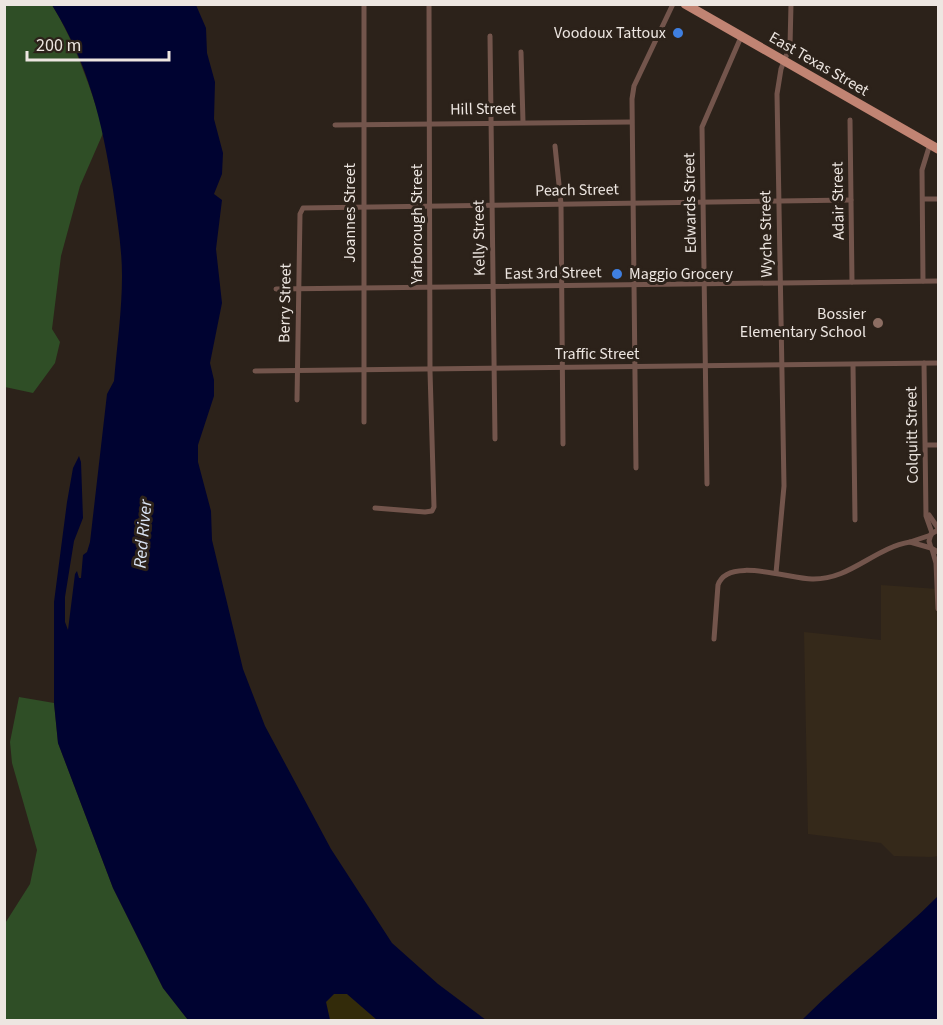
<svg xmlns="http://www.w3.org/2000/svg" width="943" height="1025" viewBox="0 0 943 1025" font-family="'Source Sans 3',sans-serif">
  <rect width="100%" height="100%" fill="#2c221a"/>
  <path fill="#35291a" d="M 881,585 L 938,589 L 938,856 L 932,857 L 894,856 L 881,843 L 808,834 L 804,632 L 881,640 Z"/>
  <g fill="#2f4e26">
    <path d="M 4,5 L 52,5 C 76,44 90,87 104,131 L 80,186 L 61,256 L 52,329 L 60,342 L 55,363 L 33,393 L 5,387 Z"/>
    <path d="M 19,697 L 54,703 L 58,743 L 113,888 L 163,988 L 188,1020 L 5,1020 L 4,925 L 30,884 L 37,850 L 12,763 L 10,742 Z"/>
  </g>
  <path fill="#332b0a" d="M 334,994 L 347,994 L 377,1020 L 330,1020 L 326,1002 Z"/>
  <g fill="#000331">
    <path d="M 52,5 L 196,5 L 206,28 L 207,53 L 215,82 L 214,119 L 223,153 L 222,174 L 214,194 L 222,200 L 216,249 L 222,303 L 210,363 L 214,380 L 214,396 L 198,445 L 198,462 L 211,511 L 212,540 L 243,669 L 265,726 L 331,849 L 392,943 L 438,984 L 486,1020 L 377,1020 L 347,994 L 334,994 L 326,1002 L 330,1020 L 188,1020 L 163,988 L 113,888 L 58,743 L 54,703 L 54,602 L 67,502 L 73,468 L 79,456 L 81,462 L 83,518 L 74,541 L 65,597 L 65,622 L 68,630 L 75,574 L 77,571 L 79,578 L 81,578 L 83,555 L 87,552 L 90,542 L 107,394 L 114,381 C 117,346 122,310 122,276 C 122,247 117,219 113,190 C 102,121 89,65 52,5 Z"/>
    <path d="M 938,896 L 938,1020 L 802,1020 C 846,976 895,939 938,896 Z"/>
  </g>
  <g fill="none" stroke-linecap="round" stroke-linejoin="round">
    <g stroke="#73554c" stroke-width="5">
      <path d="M 364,4 L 364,422"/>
      <path d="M 490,36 L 495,439"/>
      <path d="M 521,52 L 523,122"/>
      <path d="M 850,120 L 852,282"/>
      <path d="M 335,125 L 631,122"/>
      <path d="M 555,146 L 561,204 L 563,444"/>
      <path d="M 923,199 L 938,199"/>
      <path d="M 923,281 L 922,170 L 930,144"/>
      <path d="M 276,289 L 938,281"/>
      <path d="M 924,363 L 926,516 L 932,533"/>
      <path d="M 853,365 L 855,520"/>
      <path d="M 255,371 L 938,363"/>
      <path d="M 297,400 L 300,214 L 303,208 L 851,200"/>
      <path d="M 926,445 L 938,445"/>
      <path d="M 636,468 L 632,99 L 634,86 L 673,4"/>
      <path d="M 707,484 L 702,127 L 741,37"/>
      <path d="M 375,508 L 425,512 L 432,511 L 434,507 L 430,371 L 429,4"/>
      <path d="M 929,515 L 938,528"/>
      <path d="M 938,530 L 931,534 L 929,541 L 931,548 L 938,552"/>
      <path d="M 931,535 L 910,542 L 931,548"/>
      <path d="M 932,549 L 936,563 L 938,609"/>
      <path d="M 776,573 L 784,486 L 777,94 L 781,69 L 790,46 L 791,4"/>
      <path d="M 714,639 L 718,585 C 727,556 790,579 812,579 C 850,580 874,548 910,542"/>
    </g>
    <path stroke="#c18473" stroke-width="9" d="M 685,4 L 938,149"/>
  </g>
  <g fill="#3f7fe0" stroke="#2c221a" stroke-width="2">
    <circle cx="678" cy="33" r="6"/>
    <circle cx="617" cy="274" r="6"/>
  </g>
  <circle fill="#8d6e63" stroke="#2c221a" stroke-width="2" cx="878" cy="323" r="6"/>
  <g text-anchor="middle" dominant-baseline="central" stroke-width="6" stroke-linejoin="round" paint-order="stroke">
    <g font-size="16" fill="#ede6e1" stroke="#2c221a" text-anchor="end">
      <text x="666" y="33">Voodoux Tattoux</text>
      <text x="629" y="274" text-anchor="start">Maggio Grocery</text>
      <text x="866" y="314">Bossier<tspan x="866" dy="18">Elementary School</tspan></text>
    </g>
    <g font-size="16" fill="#ede6e1" stroke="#2c221a">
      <text transform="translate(819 64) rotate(30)">East Texas Street</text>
      <text transform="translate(483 109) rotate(-1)">Hill Street</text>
      <text transform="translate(577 190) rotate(-1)">Peach Street</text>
      <text transform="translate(838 201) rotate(-91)">Adair Street</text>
      <text transform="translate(690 203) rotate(-91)">Edwards Street</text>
      <text transform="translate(350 213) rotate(-90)">Joannes Street</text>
      <text transform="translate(417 224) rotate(-90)">Yarborough Street</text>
      <text transform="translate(766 234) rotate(-91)">Wyche Street</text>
      <text transform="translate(479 238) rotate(-91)">Kelly Street</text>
      <text transform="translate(553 273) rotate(-1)">East 3rd Street</text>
      <text transform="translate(285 303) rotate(-89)">Berry Street</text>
      <text x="597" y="354">Traffic Street</text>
      <text transform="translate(912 435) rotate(-91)">Colquitt Street</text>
    </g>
    <g font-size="18" font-style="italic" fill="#dae4f4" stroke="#2c221a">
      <text transform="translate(143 534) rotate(-85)">Red River</text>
    </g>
  </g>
  <rect width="943" height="1025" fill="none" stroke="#ede6e1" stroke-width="12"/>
  <path d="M27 51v9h142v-9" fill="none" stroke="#ede6e1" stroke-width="3"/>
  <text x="36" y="51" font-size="18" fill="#ede6e1" stroke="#2c221a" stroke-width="4.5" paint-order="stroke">200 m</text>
</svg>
